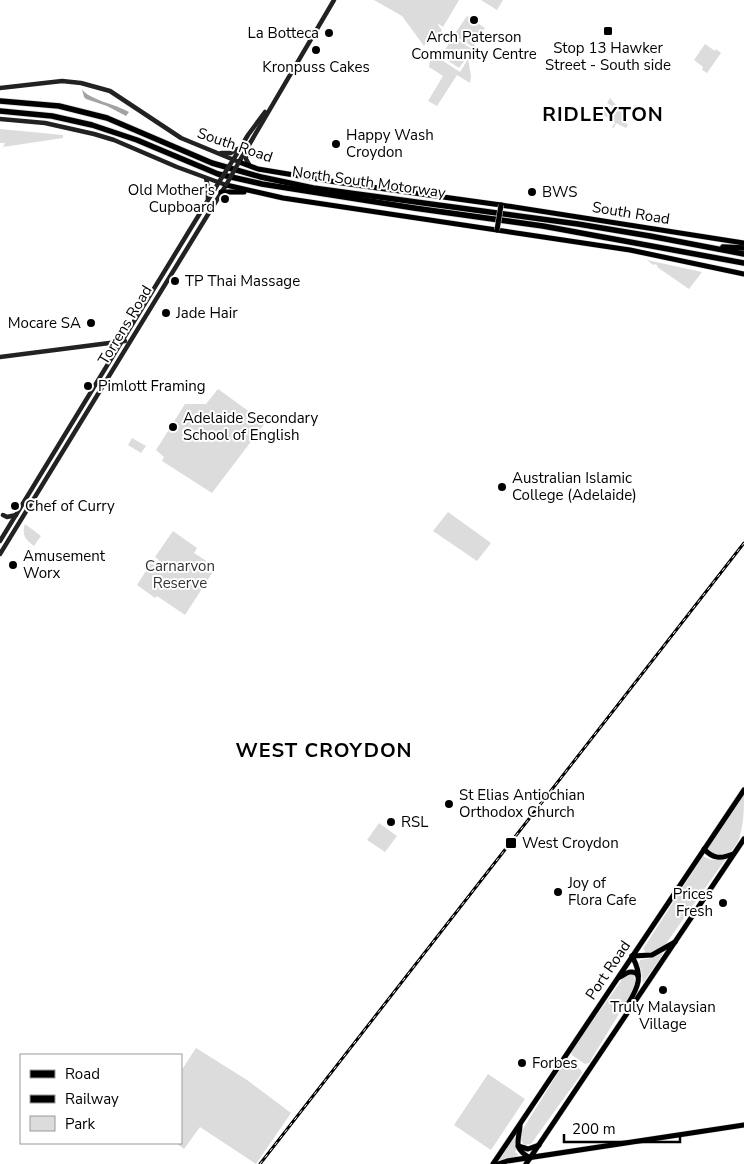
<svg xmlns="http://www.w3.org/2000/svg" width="744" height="1164" viewBox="0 0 744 1164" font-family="'Nunito Sans',sans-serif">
  <rect width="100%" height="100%" fill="#fff"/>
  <g fill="#dcdcdc">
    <path d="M 374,0 L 459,0 L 443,27 L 439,24 L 438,25 L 442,30 L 437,39 L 432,34 L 424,46 L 402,16 Z"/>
    <path d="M 481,0 L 503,0 L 497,10 Z"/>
    <path d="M 467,16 L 485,28 L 473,47 L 454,35 Z"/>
    <path d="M 453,37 L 472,49 L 459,68 L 441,56 Z"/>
    <path d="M 705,44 L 715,51 L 716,49 L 721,53 L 707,73 L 702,70 L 703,67 L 694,60 Z"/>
    <path d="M 434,55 L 460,72 L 468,59 L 471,76 L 470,83 L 457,75 L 437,106 L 428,101 L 443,76 L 429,67 L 430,61 Z"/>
    <path d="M 610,98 L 615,104 L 626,110 L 625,112 L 628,115 L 624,122 L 628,125 L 626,128 L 616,123 L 614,128 L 612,127 L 615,122 L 602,114 L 604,110 L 608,112 L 612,106 L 607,103 Z"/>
    <path d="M 0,129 L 63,135 L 63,138 L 3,147 L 5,143 L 0,143 Z"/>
    <path d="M 647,260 L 702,272 L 689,289 L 657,267 L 658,266 L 655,264 L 653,265 Z"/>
    <path d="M 218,389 L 265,423 L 212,493 L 162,461 L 164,457 L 156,450 L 185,404 L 206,404 Z"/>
    <path d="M 132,438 L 146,446 L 141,453 L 128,445 Z"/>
    <path d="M 448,512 L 491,543 L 477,561 L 433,531 Z"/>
    <path d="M 25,524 L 41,536 L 34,546 C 26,540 21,535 25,524 Z"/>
    <path d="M 173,531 L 197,548 L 194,553 L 216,567 L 185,615 L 157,596 L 155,598 L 137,585 L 151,563 L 155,565 L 159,560 L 155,557 Z"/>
    <path d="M 744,793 C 744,817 744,855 717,857 L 707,849 Z"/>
    <path d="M 379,823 L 397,836 L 385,852 L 367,840 Z"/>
    <path d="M 703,856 L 711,860 L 725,860 L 665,945 L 656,952 L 642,956 L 645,951 L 643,949 Z"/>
    <path d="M 662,953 L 663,954 L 643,983 L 641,969 L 639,964 L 640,960 L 653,958 Z"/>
    <path d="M 631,974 L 634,975 L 636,986 L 589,1063 L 585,1064 L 572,1055 L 571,1051 L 624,977 Z"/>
    <path d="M 196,1048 L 247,1080 L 291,1113 L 256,1164 L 200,1127 L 184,1149 L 176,1143 L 181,1143 L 181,1071 Z"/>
    <path d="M 566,1060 L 581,1070 L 582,1073 L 531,1144 L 524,1145 L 520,1138 L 521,1132 Z"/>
    <path d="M 488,1074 L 525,1099 L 491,1150 L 454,1125 Z"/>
    <path d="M 513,1137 L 515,1138 L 517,1149 L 515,1152 L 518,1154 L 517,1157 L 500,1161 L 499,1159 Z"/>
  </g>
  <path fill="#a3a3a3" d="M 82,89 C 87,99 118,105 129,112 L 126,116 L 107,106 L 86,99 L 84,97 Z"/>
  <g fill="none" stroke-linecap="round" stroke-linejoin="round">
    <defs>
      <g id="primary">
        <path d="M 239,162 L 258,169 L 342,183 L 501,205 L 744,243"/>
        <path d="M 226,185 L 283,198 L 630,250 L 744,274"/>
        <path d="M 221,192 L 244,192"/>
        <path d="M 498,1164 L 507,1161 L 744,1125"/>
      </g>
      <g id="trunk">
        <path d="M 704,849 C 713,859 721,859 733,854"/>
        <path d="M 632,956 L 652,955 L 675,942"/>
        <path d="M 620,977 C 626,974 629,970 636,973 L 638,976"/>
        <path d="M 630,1008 L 628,1004 C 639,986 643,976 632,956"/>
        <path d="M 520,1125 C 519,1142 512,1147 530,1158"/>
        <path d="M 518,1146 L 528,1149 L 539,1145"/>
        <path d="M 493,1164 L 744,790"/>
        <path d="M 526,1164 L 744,839"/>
      </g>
      <g id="motorway">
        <path d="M 0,101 L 59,106 L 107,118 L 212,163 L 261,177 L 313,188 L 578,224 L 650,236 L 744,254"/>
        <path d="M 0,111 L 52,116 L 92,125 L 137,140 L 218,174 L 262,184 L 414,208 L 543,226 L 744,263"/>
        <path d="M 723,247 L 744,248"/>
      </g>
    </defs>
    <use href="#primary" stroke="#dbdbdb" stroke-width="6"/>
    <use href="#trunk" stroke="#dbdbdb" stroke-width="6"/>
    <use href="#motorway" stroke="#dbdbdb" stroke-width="7"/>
    <g stroke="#222" stroke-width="4.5">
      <path d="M 0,88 L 62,81 L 81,83 L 110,91 L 181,138 L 239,162 L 334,0"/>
      <path d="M 0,119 L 45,123 L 94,134 L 114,140 L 177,167 L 226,185 L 0,554"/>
      <path d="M 246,150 L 246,159 L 250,166"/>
      <path d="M 221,153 L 231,153 L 237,149"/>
      <path d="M 233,160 L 248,135 L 265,112"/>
      <path d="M 206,178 L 208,188 L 208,199"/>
      <path d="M 0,357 L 125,341"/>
      <path d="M 3,515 L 7,517 L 16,515"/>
      <path d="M 0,541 L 219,182"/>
    </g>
    <use href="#primary" stroke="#000" stroke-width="5"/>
    <use href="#trunk" stroke="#000" stroke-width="5"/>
    <use href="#motorway" stroke="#000" stroke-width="5.5"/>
    <defs>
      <path id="rail" d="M 260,1164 L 744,543"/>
    </defs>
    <use href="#rail" stroke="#000" stroke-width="3"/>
    <use href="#rail" stroke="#fff" stroke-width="1" stroke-dasharray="4" stroke-linecap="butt"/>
    <defs>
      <path id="primary-bridge" d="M 497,230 L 501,205"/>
    </defs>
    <use href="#primary-bridge" stroke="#dbdbdb" stroke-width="6" stroke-linecap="butt"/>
    <g stroke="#222" stroke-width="4.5">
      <path d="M 219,182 L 233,160"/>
      <path d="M 226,185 L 239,162"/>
    </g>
    <use href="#primary-bridge" stroke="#000" stroke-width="5"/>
  </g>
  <g fill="#000" stroke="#fff" stroke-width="2">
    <circle cx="474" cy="20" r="5"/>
    <rect x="603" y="26" width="10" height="10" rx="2.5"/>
    <circle cx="329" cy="33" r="5"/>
    <circle cx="316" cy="50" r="5"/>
    <circle cx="336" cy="144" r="5"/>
    <circle cx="532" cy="192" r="5"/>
    <circle cx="225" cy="199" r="5"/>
    <circle cx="175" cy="281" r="5"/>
    <circle cx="166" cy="313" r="5"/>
    <circle cx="91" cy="323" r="5"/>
    <circle cx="88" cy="386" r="5"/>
    <circle cx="173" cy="427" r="5"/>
    <circle cx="502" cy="487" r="5"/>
    <circle cx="15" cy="506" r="5"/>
    <circle cx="13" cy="565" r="5"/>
    <circle cx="449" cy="804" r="5"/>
    <circle cx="391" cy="822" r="5"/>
    <rect x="505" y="837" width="12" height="12" rx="2.5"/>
    <circle cx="558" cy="892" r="5"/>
    <circle cx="723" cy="903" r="5"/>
    <circle cx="663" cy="990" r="5"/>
    <circle cx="522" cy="1063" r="5"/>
  </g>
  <g text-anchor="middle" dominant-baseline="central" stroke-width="4" stroke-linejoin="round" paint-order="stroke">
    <g font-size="15" fill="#000" stroke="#fff" text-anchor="start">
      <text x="319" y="33" text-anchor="end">La Botteca</text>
      <text x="474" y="37" text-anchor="middle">Arch Paterson<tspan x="474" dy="17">Community Centre</tspan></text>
      <text x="608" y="48" text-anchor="middle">Stop 13 Hawker<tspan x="608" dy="17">Street - South side</tspan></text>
      <text x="316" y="67" text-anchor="middle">Kronpuss Cakes</text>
      <text x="346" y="135">Happy Wash<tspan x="346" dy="17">Croydon</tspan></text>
      <text x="215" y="190" text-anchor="end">Old Mother's<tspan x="215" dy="17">Cupboard</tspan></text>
      <text x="542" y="192">BWS</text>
      <text x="185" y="281">TP Thai Massage</text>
      <text x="176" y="313">Jade Hair</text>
      <text x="81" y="323" text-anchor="end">Mocare SA</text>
      <text x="98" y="386">Pimlott Framing</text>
      <text x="183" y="418">Adelaide Secondary<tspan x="183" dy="17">School of English</tspan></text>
      <text x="512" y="478">Australian Islamic<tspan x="512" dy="17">College (Adelaide)</tspan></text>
      <text x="25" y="506">Chef of Curry</text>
      <text x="23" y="556">Amusement<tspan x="23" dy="17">Worx</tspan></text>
      <text x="459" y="795">St Elias Antiochian<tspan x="459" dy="17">Orthodox Church</tspan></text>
      <text x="401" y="822">RSL</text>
      <text x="522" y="843">West Croydon</text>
      <text x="568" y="883">Joy of<tspan x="568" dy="17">Flora Cafe</tspan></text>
      <text x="713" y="894" text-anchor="end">Prices<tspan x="713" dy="17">Fresh</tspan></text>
      <text x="663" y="1007" text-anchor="middle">Truly Malaysian<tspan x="663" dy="17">Village</tspan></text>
      <text x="532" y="1063">Forbes</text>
    </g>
    <g font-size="15" fill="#000" stroke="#fff">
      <text transform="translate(235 145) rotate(19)">South Road</text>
      <text transform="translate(369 182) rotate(8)">North South Motorway</text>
      <text transform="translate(631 213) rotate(9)">South Road</text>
      <text transform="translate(125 325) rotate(-59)">Torrens Road</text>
      <text transform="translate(608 970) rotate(-56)">Port Road</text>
    </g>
    <g font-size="15" fill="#333" stroke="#fff">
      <text x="180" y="566">Carnarvon<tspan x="180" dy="17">Reserve</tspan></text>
    </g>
    <g font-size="20" font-weight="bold" letter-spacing="1" fill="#000" stroke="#fff">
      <text x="603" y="114">RIDLEYTON</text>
      <text x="324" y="750">WEST CROYDON</text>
    </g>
  </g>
  <rect x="20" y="1054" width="162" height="90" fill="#ffffff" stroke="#999999"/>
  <rect x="30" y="1070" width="25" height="8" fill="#000000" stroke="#999999"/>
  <text x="65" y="1079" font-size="15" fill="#000000">Road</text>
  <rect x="30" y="1095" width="25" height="8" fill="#000000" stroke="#999999"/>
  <text x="65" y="1104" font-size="15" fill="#000000">Railway</text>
  <rect x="30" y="1116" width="25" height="15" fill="#dcdcdc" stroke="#999999"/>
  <text x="65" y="1129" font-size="15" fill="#000000">Park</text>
  <path d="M564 1134v8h116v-8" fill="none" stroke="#000000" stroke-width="2.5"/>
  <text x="572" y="1134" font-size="15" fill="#000000" stroke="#ffffff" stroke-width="4" paint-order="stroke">200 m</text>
</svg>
